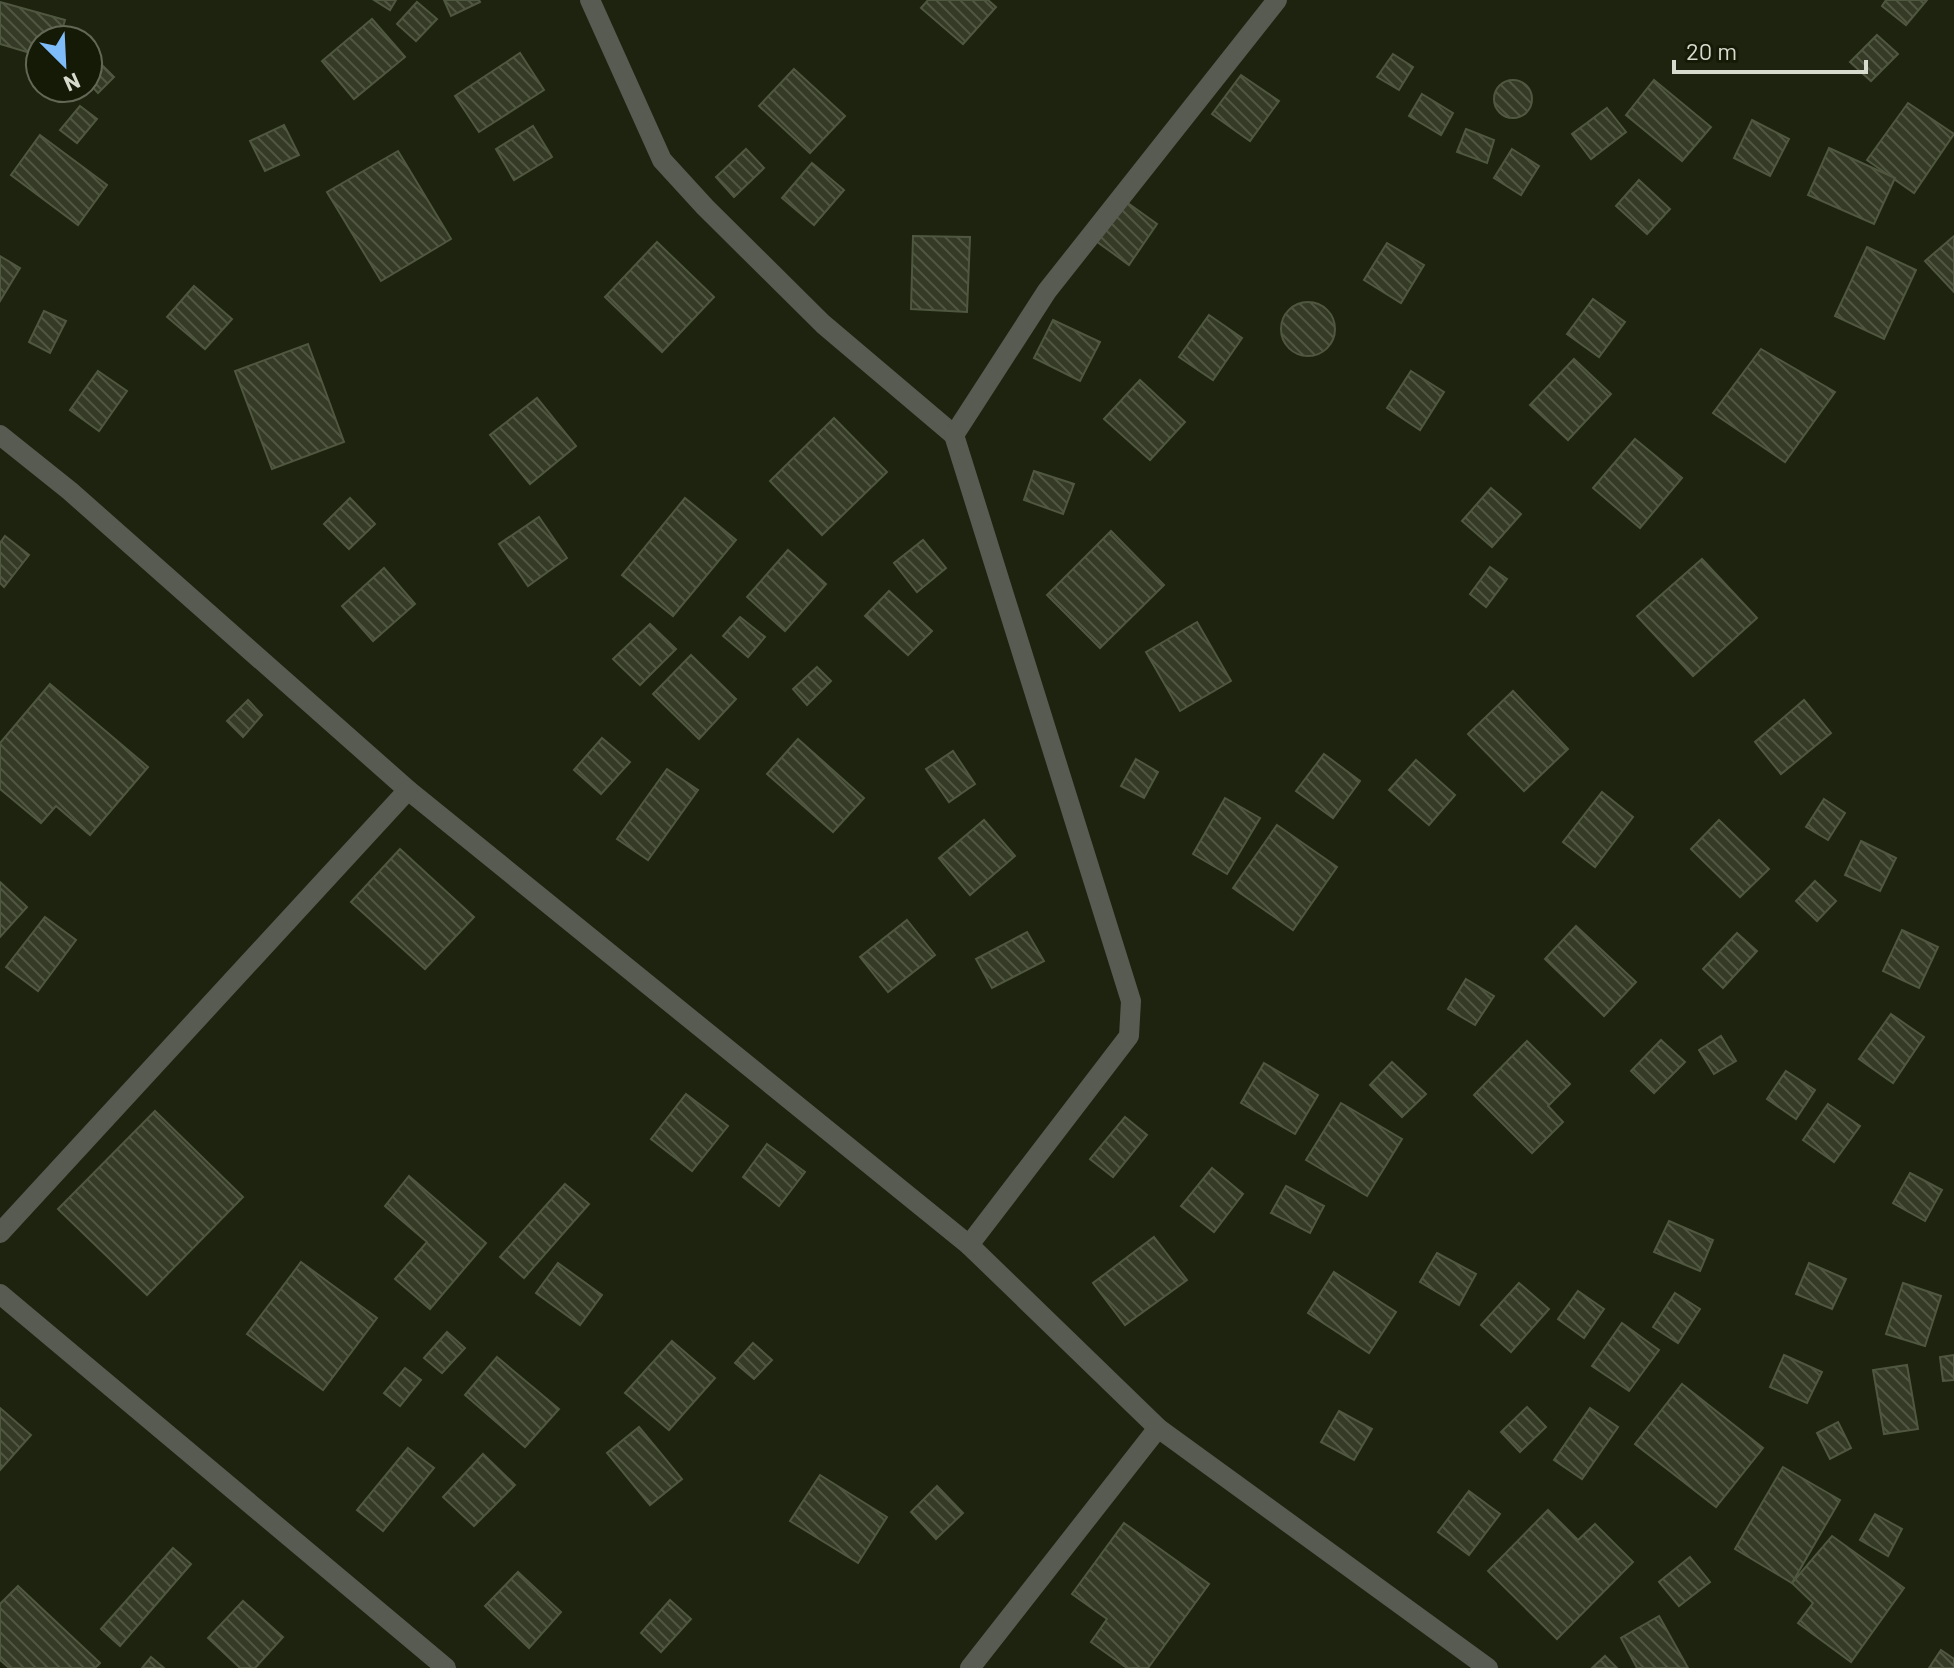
<svg xmlns="http://www.w3.org/2000/svg" width="1954" height="1668" viewBox="0 0 1954 1668" font-family="Barlow,sans-serif">
  <defs>
    <pattern id="building-back-hatch" width="6" height="6" patternUnits="userSpaceOnUse" patternTransform="scale(2)"><rect width="6" height="6" fill="#343a25"/><path d="M-1 5l2 2M0 0l6 6M5-1l2 2" fill="none" stroke="#515643"/></pattern>
  </defs>
  <rect width="100%" height="100%" fill="#1e230f"/>
  <g fill="url(#building-back-hatch)" stroke="#505740" stroke-width="2">
    <path d="M 374,0 L 396,0 L 390,10 Z"/>
    <path d="M 444,0 L 479,0 L 480,2 L 451,16 Z"/>
    <path d="M 928,0 L 988,0 L 996,7 L 963,44 L 921,8 Z"/>
    <path d="M 1886,0 L 1927,0 L 1906,25 L 1882,6 Z"/>
    <path d="M 0,2 L 65,20 L 59,40 L 40,40 L 40,56 L 0,44 Z"/>
    <path d="M 417,2 L 437,19 L 416,41 L 397,24 Z"/>
    <path d="M 372,19 L 405,57 L 354,99 L 322,61 Z"/>
    <path d="M 1877,35 L 1898,54 L 1871,81 L 1850,62 Z"/>
    <path d="M 520,53 L 544,90 L 479,132 L 455,96 Z"/>
    <path d="M 1393,54 L 1413,67 L 1399,90 L 1377,77 Z"/>
    <path d="M 103,66 L 114,77 L 98,93 L 88,82 Z"/>
    <path d="M 794,69 L 845,116 L 810,153 L 759,106 Z"/>
    <path d="M 1241,75 L 1279,101 L 1250,141 L 1212,114 Z"/>
    <path d="M 1654,80 L 1711,127 L 1682,161 L 1626,115 Z"/>
    <circle cx="1513" cy="99" r="19"/>
    <path d="M 1422,94 L 1453,113 L 1441,135 L 1409,116 Z"/>
    <path d="M 1908,103 L 1954,134 L 1914,193 L 1867,160 Z"/>
    <path d="M 80,106 L 97,119 L 77,143 L 60,130 Z"/>
    <path d="M 1607,108 L 1626,132 L 1591,159 L 1572,134 Z"/>
    <path d="M 1752,120 L 1789,139 L 1770,176 L 1734,158 Z"/>
    <path d="M 284,125 L 299,155 L 265,171 L 250,141 Z"/>
    <path d="M 533,126 L 552,157 L 514,180 L 496,149 Z"/>
    <path d="M 1466,129 L 1494,140 L 1487,163 L 1457,152 Z"/>
    <path d="M 40,135 L 107,185 L 78,225 L 11,175 Z"/>
    <path d="M 1829,148 L 1895,178 L 1874,224 L 1808,195 Z"/>
    <path d="M 746,149 L 764,168 L 734,197 L 716,177 Z"/>
    <path d="M 1512,149 L 1539,166 L 1521,195 L 1494,178 Z"/>
    <path d="M 398,151 L 451,239 L 381,281 L 327,192 Z"/>
    <path d="M 812,163 L 844,190 L 814,225 L 782,198 Z"/>
    <path d="M 1639,180 L 1670,209 L 1647,234 L 1616,206 Z"/>
    <path d="M 1125,201 L 1157,224 L 1129,265 L 1096,241 Z"/>
    <path d="M 913,236 L 970,237 L 967,312 L 911,309 Z"/>
    <path d="M 1954,236 L 1954,292 L 1925,261 Z"/>
    <path d="M 657,242 L 714,297 L 662,352 L 605,297 Z"/>
    <path d="M 1387,243 L 1424,265 L 1401,303 L 1364,280 Z"/>
    <path d="M 1867,247 L 1916,270 L 1884,339 L 1835,316 Z"/>
    <path d="M 0,256 L 20,268 L 0,301 Z"/>
    <path d="M 194,286 L 232,319 L 205,349 L 167,317 Z"/>
    <path d="M 1593,299 L 1625,322 L 1599,357 L 1567,334 Z"/>
    <circle cx="1308" cy="329" r="27"/>
    <path d="M 44,311 L 66,321 L 50,353 L 29,342 Z"/>
    <path d="M 1209,315 L 1242,338 L 1213,380 L 1179,357 Z"/>
    <path d="M 1053,320 L 1100,342 L 1080,381 L 1034,358 Z"/>
    <path d="M 308,344 L 344,442 L 272,469 L 235,371 Z"/>
    <path d="M 1761,349 L 1835,392 L 1785,462 L 1713,413 Z"/>
    <path d="M 1574,359 L 1611,394 L 1568,440 L 1530,405 Z"/>
    <path d="M 98,371 L 127,391 L 99,431 L 70,410 Z"/>
    <path d="M 1411,371 L 1444,392 L 1420,430 L 1387,408 Z"/>
    <path d="M 1140,380 L 1185,422 L 1150,460 L 1104,419 Z"/>
    <path d="M 537,398 L 576,446 L 530,484 L 490,435 Z"/>
    <path d="M 834,418 L 887,472 L 822,535 L 770,481 Z"/>
    <path d="M 1635,439 L 1682,478 L 1640,528 L 1593,488 Z"/>
    <path d="M 1034,471 L 1074,484 L 1063,514 L 1024,500 Z"/>
    <path d="M 1491,488 L 1521,514 L 1492,547 L 1462,521 Z"/>
    <path d="M 350,498 L 375,524 L 349,549 L 324,524 Z"/>
    <path d="M 685,498 L 736,540 L 673,616 L 622,575 Z"/>
    <path d="M 539,517 L 567,558 L 528,586 L 499,544 Z"/>
    <path d="M 1111,531 L 1164,585 L 1100,648 L 1047,595 Z"/>
    <path d="M 5,536 L 29,555 L 4,587 L 0,583 L 0,543 Z"/>
    <path d="M 923,540 L 946,568 L 917,592 L 894,563 Z"/>
    <path d="M 788,550 L 826,584 L 785,631 L 747,597 Z"/>
    <path d="M 1702,559 L 1757,618 L 1693,676 L 1637,616 Z"/>
    <path d="M 1490,567 L 1507,579 L 1486,607 L 1470,594 Z"/>
    <path d="M 384,568 L 415,604 L 373,641 L 342,606 Z"/>
    <path d="M 889,591 L 932,631 L 908,655 L 865,616 Z"/>
    <path d="M 740,617 L 765,637 L 748,657 L 723,636 Z"/>
    <path d="M 1197,622 L 1231,681 L 1180,711 L 1146,652 Z"/>
    <path d="M 650,624 L 676,649 L 640,685 L 613,659 Z"/>
    <path d="M 691,655 L 736,699 L 699,739 L 653,694 Z"/>
    <path d="M 817,667 L 831,681 L 807,705 L 793,689 Z"/>
    <path d="M 50,684 L 148,767 L 90,835 L 56,806 L 41,823 L 0,789 L 0,743 Z"/>
    <path d="M 1513,691 L 1568,749 L 1524,791 L 1468,734 Z"/>
    <path d="M 248,700 L 262,715 L 243,737 L 227,721 Z"/>
    <path d="M 1804,700 L 1831,733 L 1781,774 L 1755,742 Z"/>
    <path d="M 602,738 L 630,762 L 601,794 L 574,770 Z"/>
    <path d="M 798,739 L 864,798 L 833,832 L 767,774 Z"/>
    <path d="M 953,751 L 975,784 L 949,802 L 926,769 Z"/>
    <path d="M 1324,754 L 1360,781 L 1333,818 L 1296,791 Z"/>
    <path d="M 1136,759 L 1158,772 L 1144,798 L 1121,786 Z"/>
    <path d="M 1416,760 L 1455,795 L 1429,825 L 1389,790 Z"/>
    <path d="M 667,769 L 698,790 L 648,860 L 617,839 Z"/>
    <path d="M 1602,792 L 1633,817 L 1595,867 L 1563,842 Z"/>
    <path d="M 1225,798 L 1260,818 L 1227,874 L 1193,854 Z"/>
    <path d="M 1824,799 L 1845,813 L 1828,840 L 1806,827 Z"/>
    <path d="M 984,820 L 1015,856 L 970,895 L 939,858 Z"/>
    <path d="M 1719,820 L 1769,869 L 1740,897 L 1691,849 Z"/>
    <path d="M 1277,825 L 1337,867 L 1293,930 L 1233,888 Z"/>
    <path d="M 1861,841 L 1896,858 L 1880,891 L 1845,875 Z"/>
    <path d="M 400,849 L 474,917 L 425,969 L 351,902 Z"/>
    <path d="M 1815,881 L 1836,901 L 1817,921 L 1796,901 Z"/>
    <path d="M 0,882 L 27,907 L 0,937 Z"/>
    <path d="M 45,917 L 76,940 L 38,991 L 6,967 Z"/>
    <path d="M 907,920 L 935,955 L 888,992 L 860,957 Z"/>
    <path d="M 1576,926 L 1636,982 L 1604,1016 L 1545,959 Z"/>
    <path d="M 1902,930 L 1938,947 L 1919,988 L 1883,971 Z"/>
    <path d="M 1027,932 L 1044,961 L 992,988 L 976,959 Z"/>
    <path d="M 1737,933 L 1757,951 L 1723,988 L 1703,969 Z"/>
    <path d="M 1466,979 L 1494,996 L 1475,1025 L 1448,1009 Z"/>
    <path d="M 1891,1014 L 1924,1037 L 1893,1083 L 1859,1059 Z"/>
    <path d="M 1721,1036 L 1736,1061 L 1714,1074 L 1699,1050 Z"/>
    <path d="M 1661,1040 L 1685,1062 L 1654,1093 L 1631,1071 Z"/>
    <path d="M 1527,1041 L 1570,1084 L 1548,1106 L 1563,1122 L 1532,1153 L 1474,1095 Z"/>
    <path d="M 1392,1062 L 1426,1094 L 1402,1117 L 1370,1085 Z"/>
    <path d="M 1264,1063 L 1318,1095 L 1295,1134 L 1241,1103 Z"/>
    <path d="M 1786,1071 L 1815,1090 L 1796,1119 L 1767,1099 Z"/>
    <path d="M 686,1094 L 728,1126 L 692,1171 L 651,1139 Z"/>
    <path d="M 1341,1103 L 1402,1139 L 1367,1196 L 1306,1160 Z"/>
    <path d="M 1828,1104 L 1860,1126 L 1834,1162 L 1803,1140 Z"/>
    <path d="M 155,1111 L 243,1197 L 147,1295 L 58,1209 Z"/>
    <path d="M 1125,1117 L 1147,1135 L 1113,1177 L 1090,1159 Z"/>
    <path d="M 767,1144 L 805,1172 L 779,1206 L 743,1177 Z"/>
    <path d="M 1212,1168 L 1243,1194 L 1214,1232 L 1181,1206 Z"/>
    <path d="M 1910,1173 L 1942,1190 L 1925,1221 L 1893,1203 Z"/>
    <path d="M 409,1176 L 486,1243 L 430,1309 L 395,1279 L 427,1242 L 385,1206 Z"/>
    <path d="M 565,1184 L 589,1204 L 524,1278 L 500,1257 Z"/>
    <path d="M 1286,1186 L 1324,1206 L 1310,1233 L 1271,1213 Z"/>
    <path d="M 1669,1221 L 1713,1240 L 1700,1271 L 1654,1252 Z"/>
    <path d="M 1154,1237 L 1187,1280 L 1125,1325 L 1093,1283 Z"/>
    <path d="M 1437,1253 L 1476,1274 L 1459,1305 L 1420,1282 Z"/>
    <path d="M 301,1262 L 377,1318 L 323,1390 L 247,1334 Z"/>
    <path d="M 558,1263 L 602,1295 L 580,1325 L 536,1293 Z"/>
    <path d="M 1809,1263 L 1846,1279 L 1832,1309 L 1796,1294 Z"/>
    <path d="M 1334,1272 L 1396,1312 L 1369,1353 L 1308,1313 Z"/>
    <path d="M 1519,1283 L 1549,1309 L 1511,1352 L 1481,1325 Z"/>
    <path d="M 1903,1283 L 1941,1296 L 1925,1346 L 1886,1334 Z"/>
    <path d="M 1578,1291 L 1604,1309 L 1584,1338 L 1558,1319 Z"/>
    <path d="M 1675,1293 L 1700,1309 L 1678,1343 L 1653,1327 Z"/>
    <path d="M 1622,1323 L 1659,1350 L 1629,1391 L 1592,1366 Z"/>
    <path d="M 447,1332 L 465,1348 L 442,1373 L 424,1358 Z"/>
    <path d="M 672,1341 L 715,1378 L 669,1430 L 625,1393 Z"/>
    <path d="M 753,1343 L 772,1360 L 754,1379 L 735,1363 Z"/>
    <path d="M 1784,1355 L 1822,1372 L 1807,1403 L 1770,1387 Z"/>
    <path d="M 1954,1355 L 1954,1380 L 1943,1381 L 1940,1357 Z"/>
    <path d="M 497,1357 L 559,1409 L 525,1447 L 465,1395 Z"/>
    <path d="M 1907,1365 L 1918,1429 L 1884,1434 L 1873,1370 Z"/>
    <path d="M 405,1368 L 421,1380 L 400,1406 L 384,1393 Z"/>
    <path d="M 1682,1384 L 1763,1448 L 1716,1507 L 1635,1444 Z"/>
    <path d="M 1527,1407 L 1546,1427 L 1520,1452 L 1501,1432 Z"/>
    <path d="M 0,1408 L 31,1435 L 0,1470 Z"/>
    <path d="M 1590,1408 L 1618,1427 L 1582,1479 L 1554,1460 Z"/>
    <path d="M 1339,1411 L 1372,1429 L 1354,1460 L 1321,1442 Z"/>
    <path d="M 1838,1422 L 1851,1448 L 1830,1459 L 1817,1433 Z"/>
    <path d="M 639,1427 L 682,1479 L 650,1505 L 607,1453 Z"/>
    <path d="M 408,1448 L 434,1468 L 383,1531 L 357,1510 Z"/>
    <path d="M 483,1454 L 515,1485 L 474,1526 L 443,1497 Z"/>
    <path d="M 1783,1467 L 1840,1500 L 1792,1583 L 1735,1549 Z"/>
    <path d="M 820,1475 L 887,1517 L 858,1563 L 790,1521 Z"/>
    <path d="M 937,1486 L 963,1513 L 936,1539 L 911,1512 Z"/>
    <path d="M 1469,1491 L 1500,1514 L 1469,1555 L 1438,1532 Z"/>
    <path d="M 1548,1510 L 1578,1540 L 1595,1524 L 1633,1562 L 1557,1639 L 1488,1571 Z"/>
    <path d="M 1875,1514 L 1902,1529 L 1888,1556 L 1860,1540 Z"/>
    <path d="M 1124,1523 L 1209,1584 L 1148,1668 L 1127,1668 L 1091,1642 L 1107,1619 L 1072,1594 Z"/>
    <path d="M 1832,1536 L 1904,1588 L 1851,1662 L 1798,1623 L 1813,1603 L 1792,1583 Z"/>
    <path d="M 173,1548 L 191,1564 L 120,1646 L 101,1629 Z"/>
    <path d="M 1690,1557 L 1710,1582 L 1679,1606 L 1659,1582 Z"/>
    <path d="M 518,1572 L 561,1612 L 529,1648 L 485,1606 Z"/>
    <path d="M 18,1586 L 100,1663 L 95,1668 L 9,1668 L 0,1660 L 0,1604 Z"/>
    <path d="M 670,1600 L 691,1619 L 661,1652 L 641,1633 Z"/>
    <path d="M 243,1601 L 283,1637 L 255,1668 L 240,1668 L 208,1638 Z"/>
    <path d="M 1659,1616 L 1688,1668 L 1637,1668 L 1621,1638 Z"/>
    <path d="M 1941,1650 L 1954,1659 L 1954,1668 L 1929,1668 Z"/>
    <path d="M 1605,1656 L 1617,1668 L 1592,1668 Z"/>
    <path d="M 151,1657 L 164,1668 L 142,1668 Z"/>
  </g>
  <g fill="none" stroke-linecap="round" stroke-linejoin="round">
    <g stroke="#585b51" stroke-width="20">
      <path d="M 590,0 L 662,160 L 705,207 L 823,324 L 954,435"/>
      <path d="M 0,435 L 70,491 L 408,790 L 969,1245 L 1158,1428 L 1488,1668"/>
      <path d="M 0,1233 L 408,790"/>
      <path d="M 969,1245 L 1129,1036 L 1131,1001 L 954,435 L 1047,291 L 1277,0"/>
      <path d="M 0,1294 L 446,1668"/>
      <path d="M 970,1668 L 1158,1428"/>
    </g>
  </g>
  <g transform="translate(64 64) rotate(156)"><circle r="38" fill="#151a06" stroke="#636756" stroke-width="2"/>
  <path d="M0-6L14 30L0 20L-14 30Z" fill="#7fbdfa"/>
  <text y="-12" font-size="22" font-weight="bold" text-anchor="middle" fill="#d7dbce">N</text>
  </g>
  <path d="M1674 60v12h192v-12" fill="none" stroke="#d7dbce" stroke-width="4"/>
  <text x="1686" y="60" font-size="24" fill="#d7dbce" stroke="#151a06" stroke-width="6" paint-order="stroke">20 m</text>
</svg>
